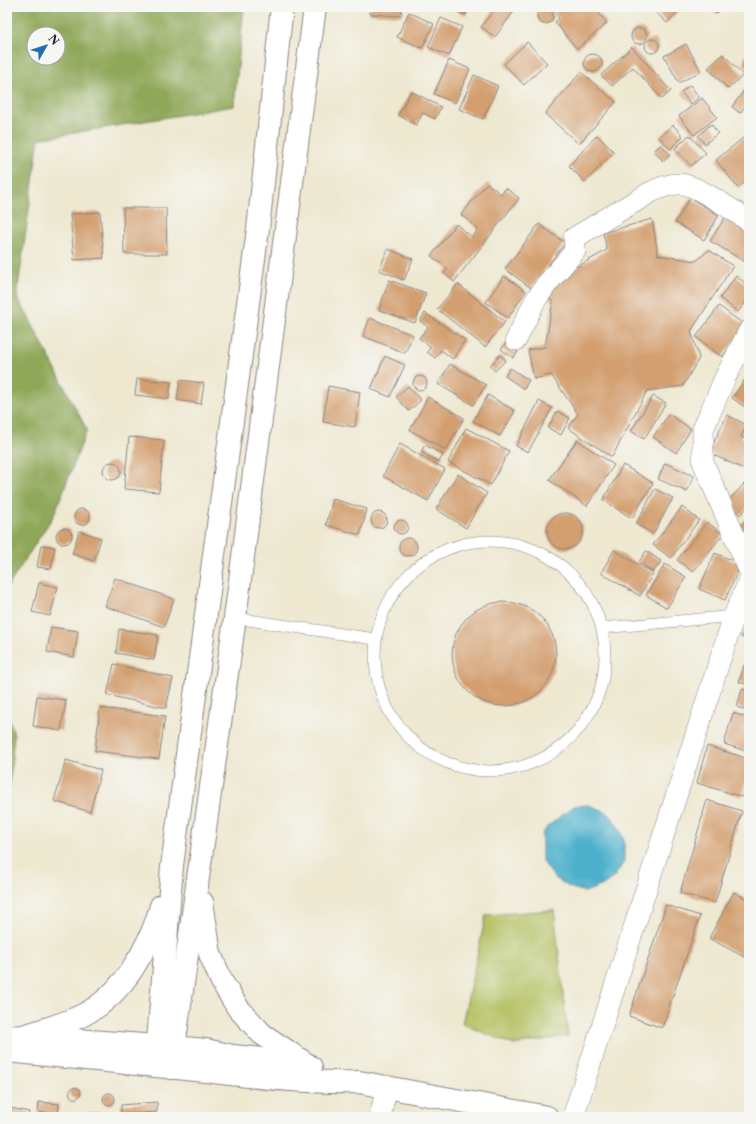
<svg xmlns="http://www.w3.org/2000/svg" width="756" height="1124" viewBox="0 0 756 1124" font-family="'Libre Caslon Text',serif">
  <rect width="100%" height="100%" fill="#f6f6f2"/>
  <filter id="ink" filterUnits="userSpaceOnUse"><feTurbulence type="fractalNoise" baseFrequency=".025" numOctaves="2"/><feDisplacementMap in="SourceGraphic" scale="8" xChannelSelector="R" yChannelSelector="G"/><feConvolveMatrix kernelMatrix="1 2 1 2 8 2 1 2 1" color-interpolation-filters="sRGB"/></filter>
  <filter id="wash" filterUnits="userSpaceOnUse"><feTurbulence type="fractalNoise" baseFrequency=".012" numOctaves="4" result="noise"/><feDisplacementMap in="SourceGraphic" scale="16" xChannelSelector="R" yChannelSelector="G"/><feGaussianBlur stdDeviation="0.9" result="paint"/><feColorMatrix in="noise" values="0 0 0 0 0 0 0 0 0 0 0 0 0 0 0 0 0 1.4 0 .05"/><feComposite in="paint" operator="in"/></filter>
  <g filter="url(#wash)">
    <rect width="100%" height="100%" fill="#eee8d0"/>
    <path fill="#b4c163" stroke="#6b724f" d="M 554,910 L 568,1036 L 514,1045 L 462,1024 L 486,915 Z"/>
    <g fill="#8fa759" stroke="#58644a" fill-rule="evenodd">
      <path d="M 7,7 L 244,7 L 234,106 L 39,139 L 17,295 L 87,430 L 54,515 L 7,588 ZM 34,34 L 58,34 L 58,58 L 34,58 Z"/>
      <path d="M 7,711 L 14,734 L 7,820 Z"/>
    </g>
    <path fill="#4cb0cb" stroke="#376983" d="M 588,805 L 602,810 L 611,816 L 620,830 L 624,840 L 624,862 L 614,877 L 603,885 L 585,892 L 569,887 L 555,878 L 542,861 L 542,834 L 548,826 L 574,806 Z"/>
    <g id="blocks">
      <g fill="#d39f6f">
        <path d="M 370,7 L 402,7 L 401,16 L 370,14 Z"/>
        <path d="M 447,7 L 469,7 L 466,15 Z"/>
        <path d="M 496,7 L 517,7 L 495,37 L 481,27 Z"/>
        <path d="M 555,7 L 597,7 L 595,9 L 607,23 L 577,49 L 555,22 L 559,18 L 552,9 Z"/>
        <path d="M 650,7 L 682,7 L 667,23 Z"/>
        <path d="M 710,7 L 723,7 L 716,14 Z"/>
        <circle cx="545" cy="16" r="8"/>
        <path d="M 409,12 L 434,24 L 422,48 L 397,37 Z"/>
        <path d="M 441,18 L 462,27 L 449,56 L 428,47 Z"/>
        <circle cx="639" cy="36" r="8"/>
        <circle cx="652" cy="46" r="7"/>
        <path d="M 527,42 L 547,63 L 524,85 L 504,64 Z"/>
        <path d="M 686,44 L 701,71 L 679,83 L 664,56 Z"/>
        <path d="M 632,47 L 671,91 L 662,99 L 633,67 L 612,86 L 601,75 Z"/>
        <circle cx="593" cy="63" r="9"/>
        <path d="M 723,54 L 743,75 L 728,89 L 708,68 Z"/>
        <path d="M 749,55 L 749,67 L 746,66 L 744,63 L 744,60 L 745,56 Z"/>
        <path d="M 449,60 L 470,69 L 455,103 L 434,94 Z"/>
        <path d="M 581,72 L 616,102 L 579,144 L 545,114 Z"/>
        <path d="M 474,75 L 498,86 L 483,119 L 459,109 Z"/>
        <path d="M 690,85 L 699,97 L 691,104 L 681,92 Z"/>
        <path d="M 745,89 L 749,92 L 749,101 L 740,113 L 732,107 Z"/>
        <path d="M 411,91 L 441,107 L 435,119 L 423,113 L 416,125 L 398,115 Z"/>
        <path d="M 702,98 L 717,117 L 694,135 L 679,116 Z"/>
        <path d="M 711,124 L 718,133 L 705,144 L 698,136 Z"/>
        <path d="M 673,125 L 683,136 L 670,149 L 659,137 Z"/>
        <path d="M 597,135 L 614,152 L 585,182 L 569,166 Z"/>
        <path d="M 689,135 L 706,153 L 691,166 L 675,149 Z"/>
        <path d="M 743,138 L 749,145 L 749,179 L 738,188 L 716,160 Z"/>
        <path d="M 661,144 L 670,154 L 663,161 L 654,151 Z"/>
        <path d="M 487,183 L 501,194 L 506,188 L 519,198 L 454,282 L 444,273 L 448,269 L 431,256 L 456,224 L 472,237 L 478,229 L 461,215 Z"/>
        <path d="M 690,198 L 719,215 L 704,240 L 675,222 Z"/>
        <path d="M 123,208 L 166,208 L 167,254 L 124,254 Z"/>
        <path d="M 100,212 L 104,258 L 74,260 L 70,214 Z"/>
        <path d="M 726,216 L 749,230 L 749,264 L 710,241 Z"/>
        <path d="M 652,219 L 658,255 L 696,261 L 709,250 L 733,266 L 691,331 L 699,358 L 683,386 L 647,391 L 612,457 L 568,428 L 578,414 L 551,375 L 534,379 L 528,350 L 545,347 L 553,301 L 545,297 L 571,263 L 577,267 L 607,250 L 603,233 Z"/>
        <path d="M 539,224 L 565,243 L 531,288 L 505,269 Z"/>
        <path d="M 388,249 L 413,259 L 404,280 L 379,270 Z"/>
        <path d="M 504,276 L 526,291 L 508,318 L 486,302 Z"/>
        <path d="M 736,276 L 749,286 L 749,298 L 738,312 L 720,298 Z"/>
        <path d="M 389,280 L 426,293 L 415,323 L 379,310 Z"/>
        <path d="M 458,284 L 505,322 L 485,347 L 437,309 Z"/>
        <path d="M 719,306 L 746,326 L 722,357 L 696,337 Z"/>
        <path d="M 425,313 L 465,340 L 453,359 L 441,350 L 435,358 L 427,352 L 431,347 L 419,338 L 428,327 L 420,321 Z"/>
        <path d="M 370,318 L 413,335 L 405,353 L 363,336 Z"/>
        <path d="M 506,343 L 518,352 L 513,358 L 501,349 Z"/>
        <path d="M 500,355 L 506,360 L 495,371 L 490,366 Z"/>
        <path d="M 385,356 L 405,365 L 390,397 L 371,389 Z"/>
        <path d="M 450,364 L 486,385 L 473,405 L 438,384 Z"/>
        <path d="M 510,368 L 529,380 L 524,389 L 505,376 Z"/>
        <path d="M 749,374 L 749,410 L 732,398 Z"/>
        <circle cx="420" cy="383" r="7"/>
        <path d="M 137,379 L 171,382 L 169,399 L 135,395 Z"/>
        <path d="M 180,380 L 204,383 L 201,404 L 177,400 Z"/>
        <path d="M 328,386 L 360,392 L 355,427 L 323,422 Z"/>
        <path d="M 408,386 L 421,400 L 409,411 L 396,397 Z"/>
        <path d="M 488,395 L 515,411 L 500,436 L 473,421 Z"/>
        <path d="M 653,396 L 666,403 L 644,439 L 631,431 Z"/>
        <path d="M 428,397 L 464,418 L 446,450 L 410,430 Z"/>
        <path d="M 539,401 L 552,408 L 528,452 L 516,446 Z"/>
        <path d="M 557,411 L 570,418 L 561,435 L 548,428 Z"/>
        <path d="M 669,414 L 691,429 L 676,453 L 653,437 Z"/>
        <path d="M 727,415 L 747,425 L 741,437 L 749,440 L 749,463 L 746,470 L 709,453 Z"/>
        <path d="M 466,428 L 509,451 L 491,485 L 448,462 Z"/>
        <path d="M 129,437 L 164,440 L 159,492 L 124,489 Z"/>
        <path d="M 577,440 L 614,465 L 587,506 L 549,480 Z"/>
        <path d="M 400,444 L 445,469 L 428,501 L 383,476 Z"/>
        <path d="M 425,445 L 443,455 L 439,462 L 421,452 Z"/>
        <circle cx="112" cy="471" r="9"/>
        <path d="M 665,463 L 694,476 L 687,492 L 658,479 Z"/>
        <path d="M 623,465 L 653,483 L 632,518 L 603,500 Z"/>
        <path d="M 458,474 L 487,493 L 466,528 L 436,509 Z"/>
        <path d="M 744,484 L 749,489 L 749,506 L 740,515 L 727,502 Z"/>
        <path d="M 655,489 L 673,498 L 653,534 L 636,524 Z"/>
        <path d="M 333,499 L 367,509 L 360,535 L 326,525 Z"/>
        <path d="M 682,507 L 699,520 L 671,558 L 653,545 Z"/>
        <circle cx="82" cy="517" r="8"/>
        <circle cx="379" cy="520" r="8"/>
        <circle cx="565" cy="531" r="18"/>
        <path d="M 749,517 L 749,539 L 738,527 Z"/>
        <circle cx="401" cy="527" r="7"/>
        <path d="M 707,522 L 723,534 L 693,572 L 677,560 Z"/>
        <circle cx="64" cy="536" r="8"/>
        <path d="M 79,531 L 101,538 L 94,561 L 72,554 Z"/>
        <circle cx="408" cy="547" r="9"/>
        <path d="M 41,545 L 55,547 L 51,569 L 37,567 Z"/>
        <path d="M 614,550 L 653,573 L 640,596 L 601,573 Z"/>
        <path d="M 646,551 L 661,561 L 653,572 L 639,562 Z"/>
        <path d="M 715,553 L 741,564 L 725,600 L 699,589 Z"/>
        <path d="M 665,564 L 686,577 L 667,608 L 646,595 Z"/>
        <path d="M 115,578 L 174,599 L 164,627 L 105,606 Z"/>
        <path d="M 39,583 L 58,587 L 50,616 L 32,612 Z"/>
        <circle cx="504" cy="654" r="52"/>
        <path d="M 749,622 L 749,641 L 741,637 Z"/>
        <path d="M 51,627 L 78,631 L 74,657 L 47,652 Z"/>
        <path d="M 119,629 L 158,635 L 154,660 L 116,653 Z"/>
        <path d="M 114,664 L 173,678 L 166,708 L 107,695 Z"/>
        <path d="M 744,665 L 749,667 L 749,685 L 739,682 Z"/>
        <path d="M 742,689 L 749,691 L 749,711 L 737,707 Z"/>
        <path d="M 37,696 L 66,700 L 61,731 L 33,726 Z"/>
        <path d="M 100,708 L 165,716 L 159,759 L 95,751 Z"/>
        <path d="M 733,713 L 749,718 L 749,752 L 724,744 Z"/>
        <path d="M 707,746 L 749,759 L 749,772 L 742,797 L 697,783 Z"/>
        <path d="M 66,760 L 101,770 L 90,812 L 54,801 Z"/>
        <path d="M 707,800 L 742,811 L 715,903 L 680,893 Z"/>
        <path d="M 734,892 L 749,900 L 749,948 L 744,957 L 709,938 Z"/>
        <path d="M 666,905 L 700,916 L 662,1028 L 629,1016 Z"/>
        <circle cx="75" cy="1093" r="5.5"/>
        <circle cx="109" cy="1099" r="6"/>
        <path d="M 39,1102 L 59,1104 L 58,1114 L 38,1112 Z"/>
        <path d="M 157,1102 L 157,1112 L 121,1114 L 121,1105 Z"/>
        <path d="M 11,1108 L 29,1112 L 28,1117 L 9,1117 Z"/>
        <rect x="76" y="1113" width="26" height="4"/>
      </g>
    </g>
  </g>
  <g filter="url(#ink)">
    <use href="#blocks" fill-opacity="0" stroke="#888586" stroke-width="1"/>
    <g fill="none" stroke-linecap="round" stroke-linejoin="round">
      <defs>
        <g id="lane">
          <circle cx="490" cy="656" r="115"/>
          <path d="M 235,618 L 375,639"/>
          <path d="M 602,628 L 734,616"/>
        </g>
        <g id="street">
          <path d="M 749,331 L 725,378 L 703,429 L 703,462 L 749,570"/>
          <path d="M 516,340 L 535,301 L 546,285 L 575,251 L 574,238 L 651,192 C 660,188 669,184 678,184 C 693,182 735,212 749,221"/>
          <path d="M 380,1117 L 387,1086"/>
          <path d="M 573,1117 L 734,616 L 749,581"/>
        </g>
        <g id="secondary">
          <path d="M 7,1037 L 23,1036 L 157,1046"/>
          <path d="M 7,1051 L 156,1066"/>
        </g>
        <g id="primary">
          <path d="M 282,7 L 258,229 L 172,866 L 156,1066 C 224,1072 291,1084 359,1082 L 547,1117"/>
          <path d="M 202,902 L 210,954 L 222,982 L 238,1008 L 262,1034 L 311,1067"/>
          <path d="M 23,1036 C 43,1030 64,1024 83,1015 C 122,996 150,947 161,906"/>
          <path d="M 160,1046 L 206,1050 L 233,1056 L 284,1061 L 303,1065"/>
          <path d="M 171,1068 L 235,618 L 315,7"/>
        </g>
      </defs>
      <use href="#lane" stroke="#888586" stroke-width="12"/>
      <use href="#street" stroke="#888586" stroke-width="22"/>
      <use href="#secondary" stroke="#888586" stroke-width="24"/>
      <use href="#primary" stroke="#888586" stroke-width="24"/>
      <use href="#lane" stroke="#fff" stroke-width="11"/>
      <use href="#street" stroke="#fff" stroke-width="21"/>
      <use href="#secondary" stroke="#fff" stroke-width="22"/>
      <use href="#primary" stroke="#fff" stroke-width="22"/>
    </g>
  </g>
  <rect width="756" height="1124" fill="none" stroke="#f6f6f2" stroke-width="24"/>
  <g transform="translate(46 46) rotate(51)"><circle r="19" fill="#f6f6f2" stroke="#a1a1a9"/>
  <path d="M0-3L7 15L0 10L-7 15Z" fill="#1f6fb2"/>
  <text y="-6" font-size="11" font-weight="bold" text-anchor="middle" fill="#22223b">N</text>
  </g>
</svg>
